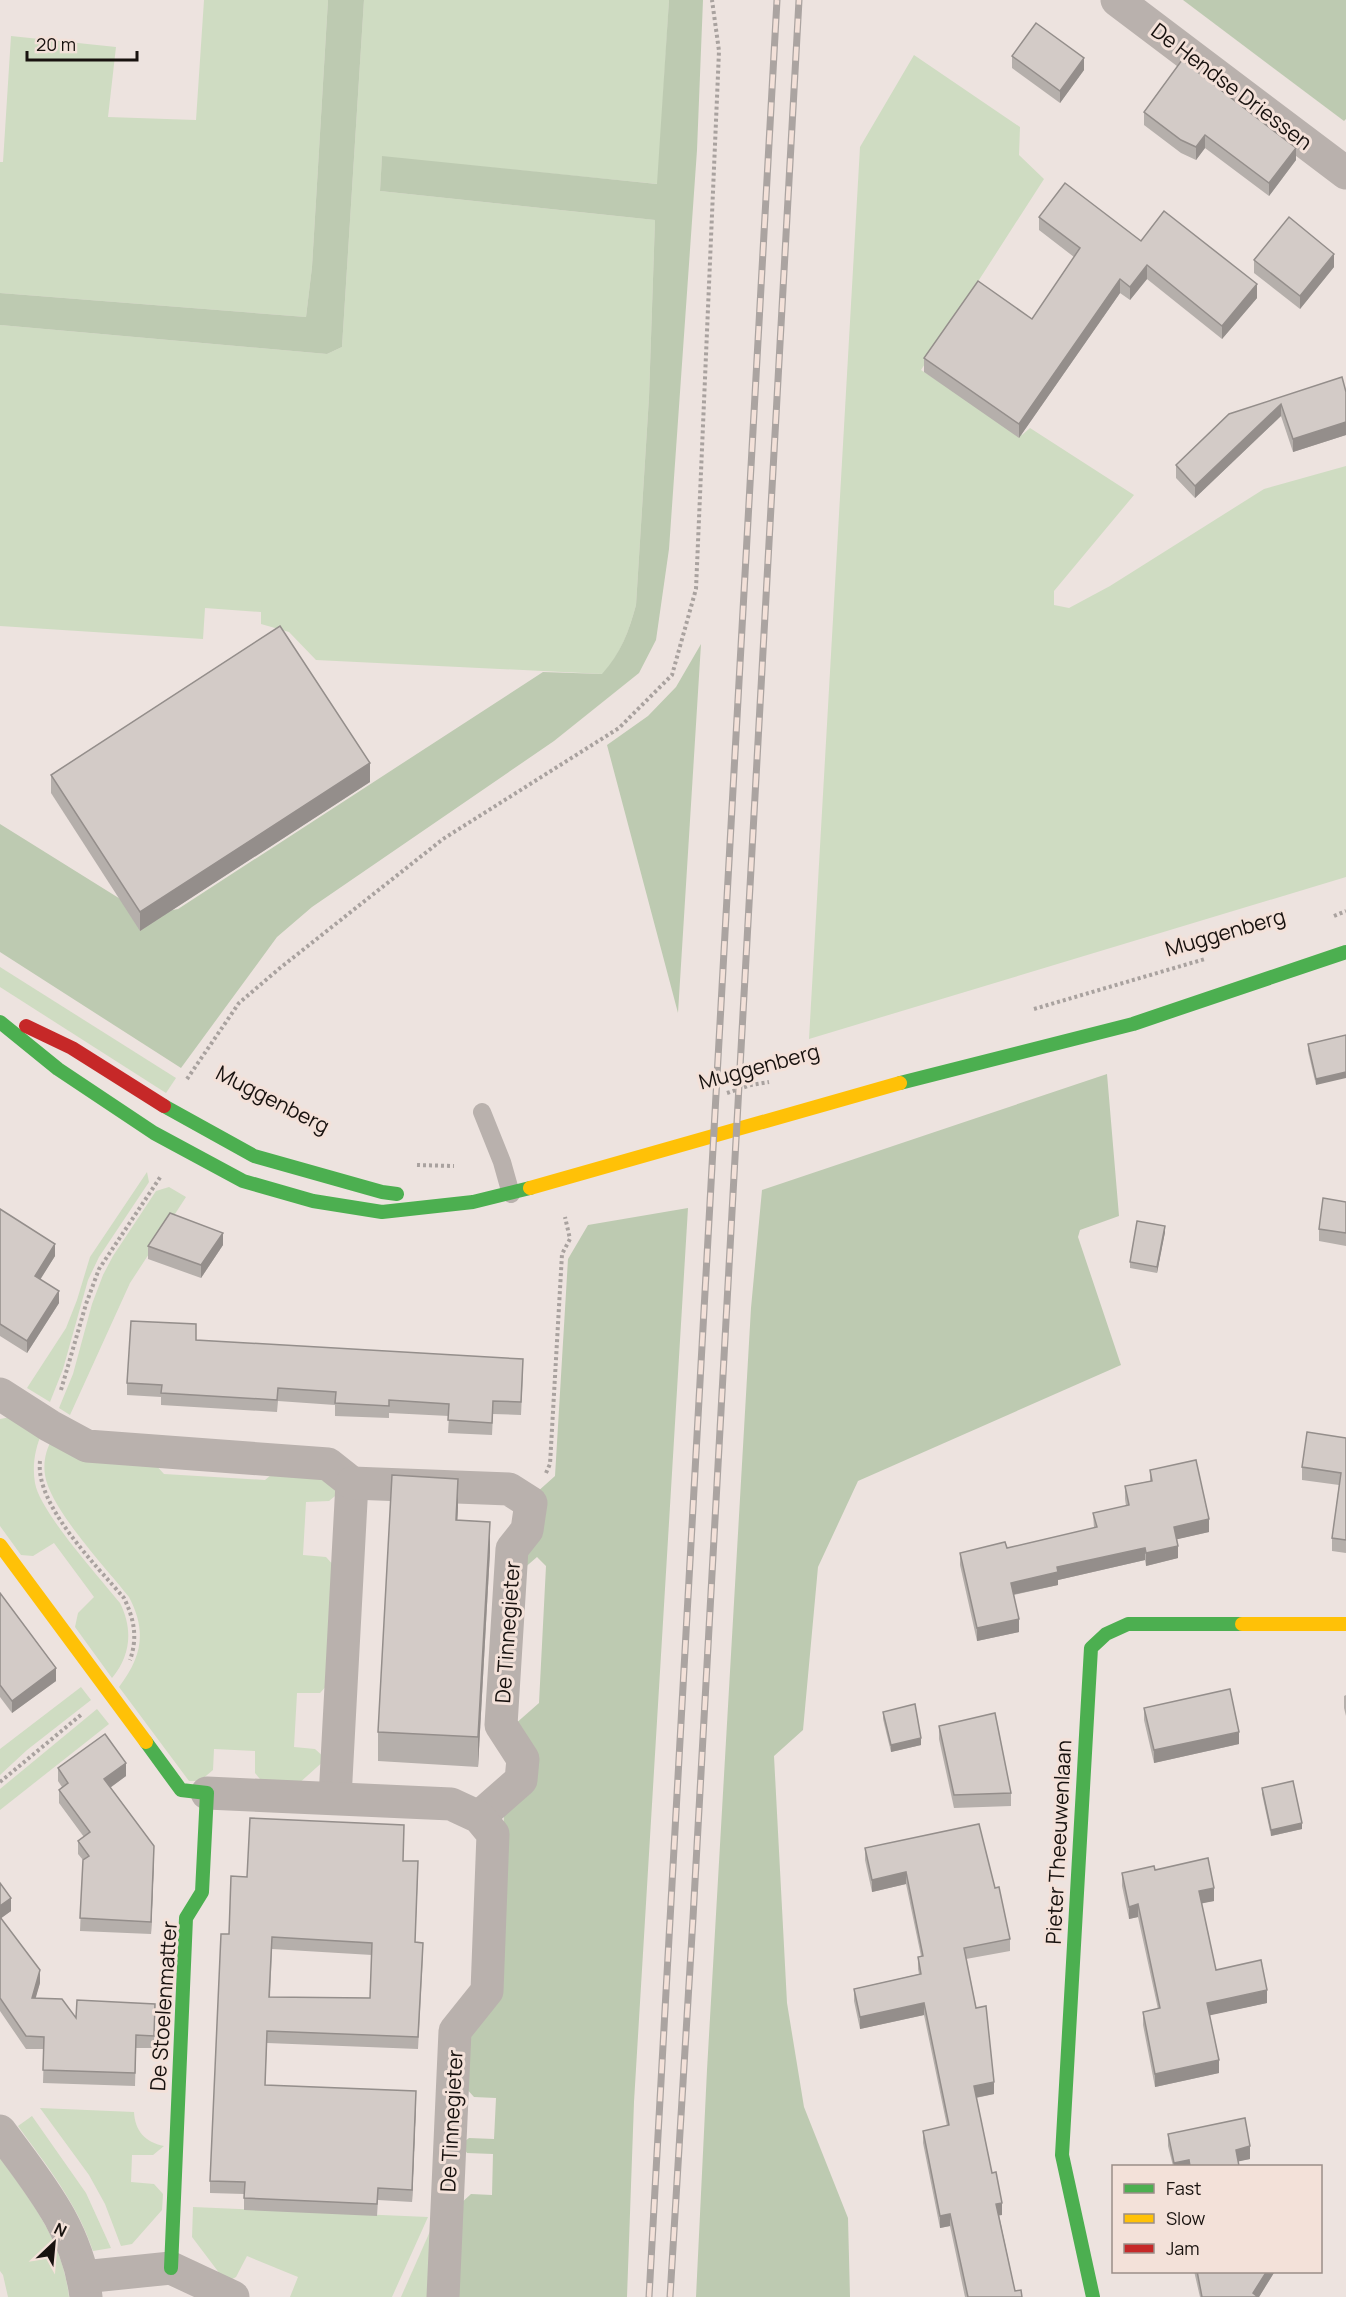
<svg xmlns="http://www.w3.org/2000/svg" width="1346" height="2297" viewBox="0 0 1346 2297" font-family="Manrope,sans-serif">
  <rect width="100%" height="100%" fill="#ede3df"/>
  <g fill="#cfdcc2">
    <path d="M 204,0 L 328,0 L 312,267 L 306,317 L 0,293 L 0,162 L 3,162 L 11,36 L 116,47 L 108,117 L 196,120 Z"/>
    <path d="M 364,0 L 669,0 L 658,184 L 382,157 L 380,191 L 655,220 L 649,397 L 636,605 C 629,631 621,653 603,674 L 316,660 L 289,632 L 261,624 L 261,612 L 205,608 L 203,639 L 0,626 L 0,325 L 327,354 L 342,347 Z"/>
    <path d="M 914,55 L 1020,127 L 1019,155 L 1044,179 L 921,370 L 1022,435 L 1030,428 L 1134,495 L 1054,591 L 1054,605 L 1069,608 L 1110,586 L 1264,489 L 1346,466 L 1346,877 L 809,1039 L 860,147 Z"/>
    <path d="M 0,967 L 176,1078 L 166,1093 L 0,987 Z"/>
    <path d="M 147,1172 L 149,1182 L 99,1257 L 88,1280 L 63,1369 L 50,1402 L 27,1388 L 66,1328 L 77,1300 L 90,1257 Z"/>
    <path d="M 169,1187 L 186,1197 L 130,1283 L 70,1415 L 59,1408 L 73,1374 L 92,1304 L 103,1275 L 113,1256 L 156,1191 Z"/>
    <path d="M 16,1416 L 42,1433 C 35,1448 32,1466 35,1483 C 40,1512 99,1577 120,1603 C 133,1629 131,1655 112,1678 L 75,1627 L 78,1613 L 94,1597 L 54,1543 L 33,1556 L 21,1555 L 0,1526 L 0,1419 Z"/>
    <path d="M 52,1439 L 154,1463 L 164,1474 L 265,1480 L 277,1470 L 324,1472 L 340,1492 L 329,1501 L 306,1502 L 303,1555 L 326,1557 L 336,1568 L 330,1682 L 320,1693 L 297,1693 L 294,1747 L 315,1749 L 326,1759 L 297,1785 L 264,1784 L 255,1773 L 255,1751 L 214,1749 L 213,1770 L 200,1781 L 189,1781 L 119,1687 C 142,1657 147,1631 129,1597 C 107,1569 50,1509 45,1475 C 43,1462 46,1450 52,1439 Z"/>
    <path d="M 81,1687 L 91,1700 L 27,1750 L 0,1775 L 0,1749 Z"/>
    <path d="M 97,1709 L 109,1724 L 0,1810 L 0,1789 Z"/>
    <path d="M 40,2108 L 134,2112 C 135,2131 145,2142 164,2146 L 153,2155 L 132,2155 L 131,2182 L 154,2184 L 163,2194 L 162,2210 L 132,2244 L 121,2246 L 105,2204 L 89,2175 Z"/>
    <path d="M 32,2116 L 86,2193 L 111,2248 L 93,2251 C 77,2203 47,2166 18,2126 Z"/>
    <path d="M 0,2158 C 32,2202 63,2242 69,2297 L 8,2297 L 3,2275 L 0,2271 Z"/>
    <path d="M 193,2207 L 428,2217 L 392,2297 L 290,2297 L 298,2277 L 247,2256 L 236,2277 L 226,2282 L 192,2237 Z"/>
    <path d="M 435,2220 L 432,2297 L 401,2297 Z"/>
  </g>
  <g fill="#bdcab1">
    <path d="M 328,0 L 364,0 L 342,347 L 327,354 L 0,325 L 0,293 L 306,317 L 312,267 Z"/>
    <path d="M 669,0 L 703,0 L 697,150 L 669,549 L 656,640 L 639,673 L 554,741 L 312,907 L 277,937 L 181,1068 L 0,952 L 0,824 L 146,915 L 178,909 L 543,672 L 602,674 C 621,653 629,631 636,605 L 649,397 L 655,220 L 380,191 L 382,156 L 657,184 Z"/>
    <path d="M 1183,0 L 1346,0 L 1346,119 L 1344,121 Z"/>
    <path d="M 701,644 L 678,1013 L 607,745 L 648,716 L 676,687 Z"/>
    <path d="M 1107,1074 L 1119,1216 L 1080,1230 L 1078,1237 L 1121,1365 L 858,1481 L 818,1567 L 803,1730 L 774,1756 L 787,2003 L 804,2107 L 848,2218 L 850,2297 L 696,2297 L 707,2070 L 751,1308 L 762,1190 Z"/>
    <path d="M 688,1208 L 634,2102 L 627,2297 L 455,2297 L 459,2205 L 471,2194 L 492,2195 L 493,2154 L 467,2153 L 461,2144 L 469,2138 L 494,2139 L 496,2098 L 474,2097 L 464,2086 L 466,2033 L 496,2005 L 504,1813 L 514,1725 L 539,1703 L 546,1566 L 537,1557 L 522,1570 L 536,1493 L 555,1476 L 568,1259 L 588,1225 Z"/>
  </g>
  <g fill="none" stroke-linecap="round" stroke-linejoin="round">
    <g stroke="#a9a29f" stroke-width="4" stroke-dasharray="3 3" stroke-linecap="butt">
      <path d="M 1334,916 L 1346,911"/>
      <path d="M 1034,1009 L 1205,959"/>
      <path d="M 187,1079 L 239,1003 L 280,968 L 443,839 L 619,728 L 672,675 L 696,589 L 719,51 L 712,0"/>
      <path d="M 727,1093 L 751,1085 L 769,1082"/>
      <path d="M 417,1165 L 454,1166"/>
      <path d="M 61,1390 L 86,1304 L 99,1269 L 161,1176"/>
      <path d="M 40,1461 C 35,1505 96,1565 124,1598 C 134,1619 138,1637 130,1660"/>
      <path d="M 546,1473 L 550,1464 L 562,1254 L 570,1239 L 565,1217"/>
      <path d="M 0,1782 L 82,1714"/>
    </g>
    <path stroke="#b9b1ad" stroke-width="18" d="M 482,1112 L 502,1162 L 511,1194"/>
    <g stroke="#b9b1ad" stroke-width="33">
      <path d="M 1117,0 L 1346,173"/>
      <path d="M 0,1394 L 50,1426 L 87,1446 L 328,1464 L 352,1483 L 335,1798"/>
      <path d="M 352,1483 L 509,1489 L 531,1503 L 527,1530 L 512,1549 L 501,1725 L 523,1759 L 521,1780 L 479,1817"/>
      <path d="M 207,1793 L 451,1804 L 479,1817 L 493,1834 L 487,1991 L 455,2031 L 443,2297"/>
      <path d="M 0,2131 C 39,2184 78,2229 86,2297"/>
      <path d="M 83,2277 L 171,2268 L 233,2297"/>
    </g>
    <g stroke="#4caf50" stroke-width="14">
      <path d="M 0,1022 L 58,1069 L 154,1133 L 243,1181 L 313,1201 L 382,1212 L 473,1202 L 530,1188"/>
      <path d="M 900,1083 L 1133,1024 L 1346,952"/>
      <path d="M 164,1106 L 254,1156 L 382,1192 L 397,1194"/>
      <path d="M 146,1742 L 181,1790 L 207,1793 L 202,1892 L 186,1918 L 171,2268"/>
      <path d="M 1093,2297 L 1062,2155 L 1091,1648 L 1106,1634 L 1128,1624 L 1242,1624"/>
    </g>
    <g stroke="#ffc107" stroke-width="14">
      <path d="M 530,1188 L 900,1083"/>
      <path d="M 0,1545 L 146,1742"/>
      <path d="M 1242,1624 L 1346,1624"/>
    </g>
    <path stroke="#c62828" stroke-width="14" d="M 26,1026 L 72,1048 L 164,1106"/>
    <defs>
      <g id="rail">
        <path d="M 649,2297 L 777,0"/>
        <path d="M 670,2297 L 693,1918 L 799,0"/>
      </g>
    </defs>
    <use href="#rail" stroke="#aba4a1" stroke-width="7"/>
    <use href="#rail" stroke="#f3e1d9" stroke-width="4.5" stroke-dasharray="14" stroke-linecap="butt"/>
  </g>
  <g fill="#b5afab" fill-rule="evenodd">
    <path d="M 1012,56 L 1084,70 L 1060,103 L 1012,68 Z"/>
    <path d="M 1144,112 L 1296,160 L 1269,196 L 1205,148 L 1196,160 L 1181,153 L 1144,125 Z"/>
    <path d="M 1039,217 L 1141,241 L 1257,298 L 1222,339 L 1147,279 L 1130,300 L 1120,293 L 1019,438 L 924,372 L 924,358 L 1032,319 L 1074,257 L 1039,230 Z"/>
    <path d="M 1254,260 L 1334,267 L 1300,309 L 1254,273 Z"/>
    <path d="M 1346,392 L 1346,435 L 1293,452 L 1281,416 L 1195,498 L 1176,478 L 1176,465 L 1229,414 Z"/>
    <path d="M 51,775 L 370,782 L 140,931 L 51,793 Z"/>
    <path d="M 1346,1035 L 1316,1085 L 1308,1051 L 1308,1044 Z"/>
    <path d="M 1346,1202 L 1346,1246 L 1319,1241 L 1319,1229 Z"/>
    <path d="M 0,1209 L 55,1256 L 40,1279 L 59,1303 L 27,1353 L 0,1336 Z"/>
    <path d="M 1165,1232 L 1157,1273 L 1130,1268 L 1130,1262 Z"/>
    <path d="M 223,1245 L 201,1278 L 148,1259 L 148,1246 Z"/>
    <path d="M 196,1340 L 523,1371 L 521,1415 L 493,1414 L 492,1435 L 448,1433 L 449,1416 L 389,1413 L 389,1418 L 335,1416 L 335,1405 L 278,1401 L 277,1412 L 161,1405 L 161,1397 L 127,1395 L 127,1383 Z"/>
    <path d="M 1346,1438 L 1346,1553 L 1332,1551 L 1332,1538 L 1339,1485 L 1302,1480 L 1302,1467 Z"/>
    <path d="M 1150,1470 L 1209,1532 L 1177,1539 L 1178,1558 L 1146,1566 L 1145,1560 L 1058,1580 L 1058,1585 L 1014,1595 L 1019,1632 L 977,1641 L 960,1565 L 960,1553 L 1007,1548 L 1094,1528 L 1093,1513 L 1126,1506 L 1125,1499 L 1125,1486 L 1150,1481 Z"/>
    <path d="M 458,1508 L 457,1520 L 490,1551 L 478,1767 L 378,1761 L 378,1732 Z"/>
    <path d="M 0,1593 L 56,1681 L 12,1713 L 0,1697 Z"/>
    <path d="M 1346,1695 L 1346,1716 L 1344,1708 L 1344,1696 Z"/>
    <path d="M 1144,1708 L 1239,1744 L 1154,1763 L 1144,1720 Z"/>
    <path d="M 883,1712 L 921,1745 L 891,1752 L 883,1719 Z"/>
    <path d="M 939,1726 L 1011,1793 L 1011,1806 L 954,1808 L 939,1739 Z"/>
    <path d="M 58,1768 L 126,1776 L 110,1788 L 154,1859 L 151,1934 L 80,1931 L 83,1860 L 78,1854 L 78,1841 L 84,1837 L 59,1803 L 59,1790 L 62,1787 L 58,1781 Z"/>
    <path d="M 1262,1788 L 1302,1829 L 1271,1836 L 1262,1794 Z"/>
    <path d="M 404,1837 L 403,1861 L 418,1874 L 415,1942 L 423,1955 L 418,2049 L 267,2043 L 265,2085 L 416,2103 L 412,2202 L 378,2200 L 377,2216 L 244,2210 L 244,2194 L 210,2193 L 210,2181 L 229,1934 L 247,1877 ZM 272,1949 L 372,1955 L 370,1998 L 270,1997 Z"/>
    <path d="M 865,1848 L 995,1888 L 1010,1939 L 1010,1951 L 966,1959 L 994,2094 L 976,2098 L 992,2173 L 1002,2215 L 999,2215 L 1015,2291 L 1022,2297 L 965,2297 L 950,2226 L 940,2228 L 923,2143 L 923,2131 L 947,2126 L 924,2015 L 860,2029 L 854,2001 L 854,1989 L 919,1974 L 918,1969 L 918,1957 L 921,1956 L 906,1884 L 872,1892 L 865,1860 Z"/>
    <path d="M 1155,1870 L 1214,1901 L 1201,1903 L 1216,1970 L 1267,2003 L 1209,2015 L 1219,2073 L 1155,2087 L 1143,2025 L 1143,2012 L 1158,2009 L 1138,1917 L 1129,1919 L 1122,1886 L 1122,1873 Z"/>
    <path d="M 0,1883 L 11,1911 L 1,1918 L 40,1983 L 35,1998 L 76,2018 L 155,2017 L 154,2048 L 136,2048 L 135,2086 L 43,2083 L 44,2049 L 26,2049 L 0,2011 Z"/>
    <path d="M 1168,2134 L 1250,2159 L 1238,2161 L 1239,2166 L 1173,2166 L 1168,2146 Z"/>
    <path d="M 1194,2271 L 1275,2271 L 1259,2297 L 1200,2297 Z"/>
  </g>
  <g fill="#948e8b">
    <path d="M 1084,58 L 1084,70 L 1060,103 L 1060,91 Z"/>
    <path d="M 1205,135 L 1205,148 L 1196,160 L 1196,147 Z"/>
    <path d="M 1296,148 L 1296,160 L 1269,196 L 1269,183 Z"/>
    <path d="M 1334,254 L 1334,267 L 1300,309 L 1300,296 Z"/>
    <path d="M 1147,265 L 1147,279 L 1130,300 L 1130,287 Z"/>
    <path d="M 1120,279 L 1120,293 L 1019,438 L 1019,424 Z"/>
    <path d="M 1257,284 L 1257,298 L 1222,339 L 1222,326 Z"/>
    <path d="M 1281,404 L 1281,416 L 1195,498 L 1195,486 Z"/>
    <path d="M 1346,422 L 1346,435 L 1293,452 L 1293,439 Z"/>
    <path d="M 370,763 L 370,782 L 140,931 L 140,912 Z"/>
    <path d="M 1346,1072 L 1346,1078 L 1316,1085 L 1316,1079 Z"/>
    <path d="M 1165,1226 L 1165,1232 L 1157,1273 L 1157,1267 Z"/>
    <path d="M 223,1233 L 223,1245 L 201,1278 L 201,1265 Z"/>
    <path d="M 55,1244 L 55,1256 L 35,1288 L 35,1276 Z"/>
    <path d="M 59,1291 L 59,1303 L 27,1353 L 27,1341 Z"/>
    <path d="M 458,1479 L 458,1508 L 456,1550 L 456,1520 Z"/>
    <path d="M 1209,1519 L 1209,1532 L 1174,1540 L 1174,1527 Z"/>
    <path d="M 490,1522 L 490,1551 L 478,1767 L 478,1737 Z"/>
    <path d="M 1178,1546 L 1178,1558 L 1146,1566 L 1146,1553 Z"/>
    <path d="M 1145,1548 L 1145,1560 L 1058,1580 L 1058,1585 L 1011,1595 L 1011,1583 L 1057,1567 Z"/>
    <path d="M 1019,1619 L 1019,1632 L 977,1641 L 977,1628 Z"/>
    <path d="M 56,1668 L 56,1681 L 12,1713 L 12,1701 Z"/>
    <path d="M 1239,1732 L 1239,1744 L 1154,1763 L 1154,1750 Z"/>
    <path d="M 921,1738 L 921,1745 L 891,1752 L 891,1745 Z"/>
    <path d="M 126,1763 L 126,1776 L 104,1792 L 104,1779 Z"/>
    <path d="M 1302,1823 L 1302,1829 L 1271,1836 L 1271,1830 Z"/>
    <path d="M 154,1846 L 154,1859 L 151,1934 L 151,1922 Z"/>
    <path d="M 906,1872 L 906,1884 L 872,1892 L 872,1880 Z"/>
    <path d="M 1214,1888 L 1214,1901 L 1199,1904 L 1199,1891 Z"/>
    <path d="M 11,1898 L 11,1911 L 0,1919 L 0,1906 Z"/>
    <path d="M 1138,1904 L 1138,1917 L 1129,1919 L 1129,1907 Z"/>
    <path d="M 40,1970 L 40,1983 L 32,2011 L 32,1998 Z"/>
    <path d="M 1267,1990 L 1267,2003 L 1207,2016 L 1207,2003 Z"/>
    <path d="M 924,2003 L 924,2015 L 860,2029 L 860,2017 Z"/>
    <path d="M 1219,2060 L 1219,2073 L 1155,2087 L 1155,2074 Z"/>
    <path d="M 994,2082 L 994,2094 L 974,2098 L 974,2086 Z"/>
    <path d="M 416,2091 L 416,2103 L 412,2202 L 412,2190 Z"/>
    <path d="M 1250,2146 L 1250,2159 L 1236,2162 L 1236,2150 Z"/>
    <path d="M 1189,2160 L 1189,2166 L 1174,2166 L 1174,2163 Z"/>
    <path d="M 1002,2203 L 1002,2215 L 996,2216 L 996,2204 Z"/>
    <path d="M 950,2214 L 950,2226 L 940,2228 L 940,2216 Z"/>
    <path d="M 1267,2271 L 1275,2271 L 1259,2297 L 1253,2297 L 1253,2293 Z"/>
  </g>
  <g fill="#d3cbc7" stroke="#948e8b" stroke-width="1.5" fill-rule="evenodd">
    <path d="M 1036,23 L 1084,58 L 1060,91 L 1012,56 Z"/>
    <path d="M 1182,60 L 1296,148 L 1269,183 L 1205,135 L 1196,147 L 1181,140 L 1144,112 Z"/>
    <path d="M 1065,183 L 1141,241 L 1164,211 L 1257,284 L 1222,326 L 1147,265 L 1130,287 L 1120,279 L 1019,424 L 924,358 L 978,281 L 1032,319 L 1080,248 L 1039,217 Z"/>
    <path d="M 1289,217 L 1334,254 L 1300,296 L 1254,260 Z"/>
    <path d="M 1342,377 L 1346,392 L 1346,422 L 1293,439 L 1281,404 L 1195,486 L 1176,465 L 1229,414 Z"/>
    <path d="M 280,626 L 370,763 L 140,912 L 51,775 Z"/>
    <path d="M 1346,1035 L 1346,1072 L 1316,1079 L 1308,1044 Z"/>
    <path d="M 1323,1198 L 1346,1202 L 1346,1233 L 1319,1229 Z"/>
    <path d="M 0,1209 L 55,1244 L 35,1276 L 59,1291 L 27,1341 L 0,1324 Z"/>
    <path d="M 170,1213 L 223,1233 L 201,1265 L 148,1246 Z"/>
    <path d="M 1137,1221 L 1165,1226 L 1157,1267 L 1130,1262 Z"/>
    <path d="M 131,1321 L 196,1324 L 196,1340 L 523,1359 L 521,1402 L 493,1401 L 492,1423 L 448,1420 L 449,1404 L 389,1400 L 389,1406 L 335,1403 L 336,1392 L 278,1388 L 277,1400 L 161,1393 L 162,1385 L 127,1383 Z"/>
    <path d="M 1307,1432 L 1346,1438 L 1346,1540 L 1332,1538 L 1341,1473 L 1302,1467 Z"/>
    <path d="M 1196,1460 L 1209,1519 L 1174,1527 L 1178,1546 L 1146,1553 L 1145,1548 L 1057,1567 L 1058,1572 L 1011,1583 L 1019,1619 L 977,1628 L 960,1553 L 1005,1542 L 1007,1548 L 1097,1527 L 1093,1513 L 1129,1505 L 1125,1486 L 1152,1481 L 1150,1470 Z"/>
    <path d="M 392,1475 L 458,1479 L 456,1520 L 490,1522 L 478,1737 L 378,1732 Z"/>
    <path d="M 0,1593 L 56,1668 L 12,1701 L 0,1685 Z"/>
    <path d="M 1230,1689 L 1239,1732 L 1154,1750 L 1144,1708 Z"/>
    <path d="M 915,1704 L 921,1738 L 891,1745 L 883,1712 Z"/>
    <path d="M 995,1713 L 1011,1793 L 954,1795 L 939,1726 Z"/>
    <path d="M 105,1734 L 126,1763 L 104,1779 L 154,1846 L 151,1922 L 80,1918 L 83,1860 L 89,1856 L 78,1841 L 90,1832 L 59,1790 L 68,1783 L 58,1768 Z"/>
    <path d="M 1293,1781 L 1302,1823 L 1271,1830 L 1262,1788 Z"/>
    <path d="M 250,1818 L 404,1825 L 403,1861 L 418,1861 L 415,1942 L 423,1943 L 418,2037 L 267,2031 L 265,2085 L 416,2091 L 412,2190 L 378,2188 L 377,2204 L 244,2198 L 245,2182 L 210,2181 L 221,1934 L 229,1934 L 231,1876 L 247,1877 ZM 272,1937 L 372,1943 L 370,1998 L 269,1997 Z"/>
    <path d="M 979,1824 L 995,1888 L 999,1887 L 1010,1939 L 964,1948 L 976,2008 L 986,2006 L 994,2082 L 974,2086 L 992,2173 L 996,2172 L 1002,2203 L 996,2204 L 1015,2291 L 1021,2290 L 1022,2297 L 968,2297 L 950,2214 L 940,2216 L 923,2131 L 949,2125 L 924,2003 L 860,2017 L 854,1989 L 921,1974 L 918,1957 L 923,1956 L 906,1872 L 872,1880 L 865,1848 Z"/>
    <path d="M 1208,1858 L 1214,1888 L 1199,1891 L 1216,1970 L 1261,1960 L 1267,1990 L 1207,2003 L 1219,2060 L 1155,2074 L 1143,2012 L 1160,2008 L 1138,1904 L 1129,1907 L 1122,1873 L 1154,1866 L 1155,1870 Z"/>
    <path d="M 0,1883 L 11,1898 L 0,1906 Z"/>
    <path d="M 0,1917 L 40,1970 L 32,1998 L 62,1999 L 76,2018 L 77,2000 L 155,2004 L 154,2036 L 136,2035 L 135,2073 L 43,2070 L 44,2037 L 26,2036 L 0,1998 Z"/>
    <path d="M 1245,2118 L 1250,2146 L 1236,2150 L 1239,2166 L 1190,2166 L 1189,2160 L 1174,2163 L 1168,2134 Z"/>
    <path d="M 1197,2271 L 1267,2271 L 1253,2293 L 1258,2297 L 1202,2297 Z"/>
  </g>
  <g text-anchor="middle" dominant-baseline="central" stroke-width="6" stroke-linejoin="round" paint-order="stroke">
    <g font-size="21" fill="#18120f" stroke="#f3e1d9">
      <text transform="translate(1232 86) rotate(37)">De Hendse Driessen</text>
      <text transform="translate(1225 932) rotate(-16)">Muggenberg</text>
      <text transform="translate(759 1066) rotate(-15)">Muggenberg</text>
      <text transform="translate(273 1099) rotate(27)">Muggenberg</text>
      <text transform="translate(507 1632) rotate(-86)">De Tinnegieter</text>
      <text transform="translate(1058 1842) rotate(-87)">Pieter Theeuwenlaan</text>
      <text transform="translate(163 2006) rotate(-86)">De Stoelenmatter</text>
      <text transform="translate(451 2121) rotate(-87)">De Tinnegieter</text>
    </g>
  </g>
  <rect x="1112" y="2165" width="210" height="108" fill="#f3e1d9" stroke="#9b8e88" stroke-width="1.5"/>
  <rect x="1124" y="2184" width="30" height="9" fill="#4caf50" stroke="#9b8e88" stroke-width="1.5"/>
  <text x="1166" y="2195" font-size="18" fill="#18120f">Fast</text>
  <rect x="1124" y="2214" width="30" height="9" fill="#ffc107" stroke="#9b8e88" stroke-width="1.5"/>
  <text x="1166" y="2225" font-size="18" fill="#18120f">Slow</text>
  <rect x="1124" y="2244" width="30" height="9" fill="#c62828" stroke="#9b8e88" stroke-width="1.5"/>
  <text x="1166" y="2255" font-size="18" fill="#18120f">Jam</text>
  <g transform="translate(54 2243) rotate(26)" stroke="#f3e1d9" stroke-width="4.5" paint-order="stroke">
  <path d="M0-4.5L10 22L0 15L-10 22Z" fill="#18120f"/>
  <text y="-9" font-size="16" font-weight="bold" text-anchor="middle" fill="#18120f">N</text>
  </g>
  <path d="M27 51v9h110v-9" fill="none" stroke="#18120f" stroke-width="3"/>
  <text x="36" y="51" font-size="18" fill="#18120f" stroke="#f3e1d9" stroke-width="4.5" paint-order="stroke">20 m</text>
</svg>
